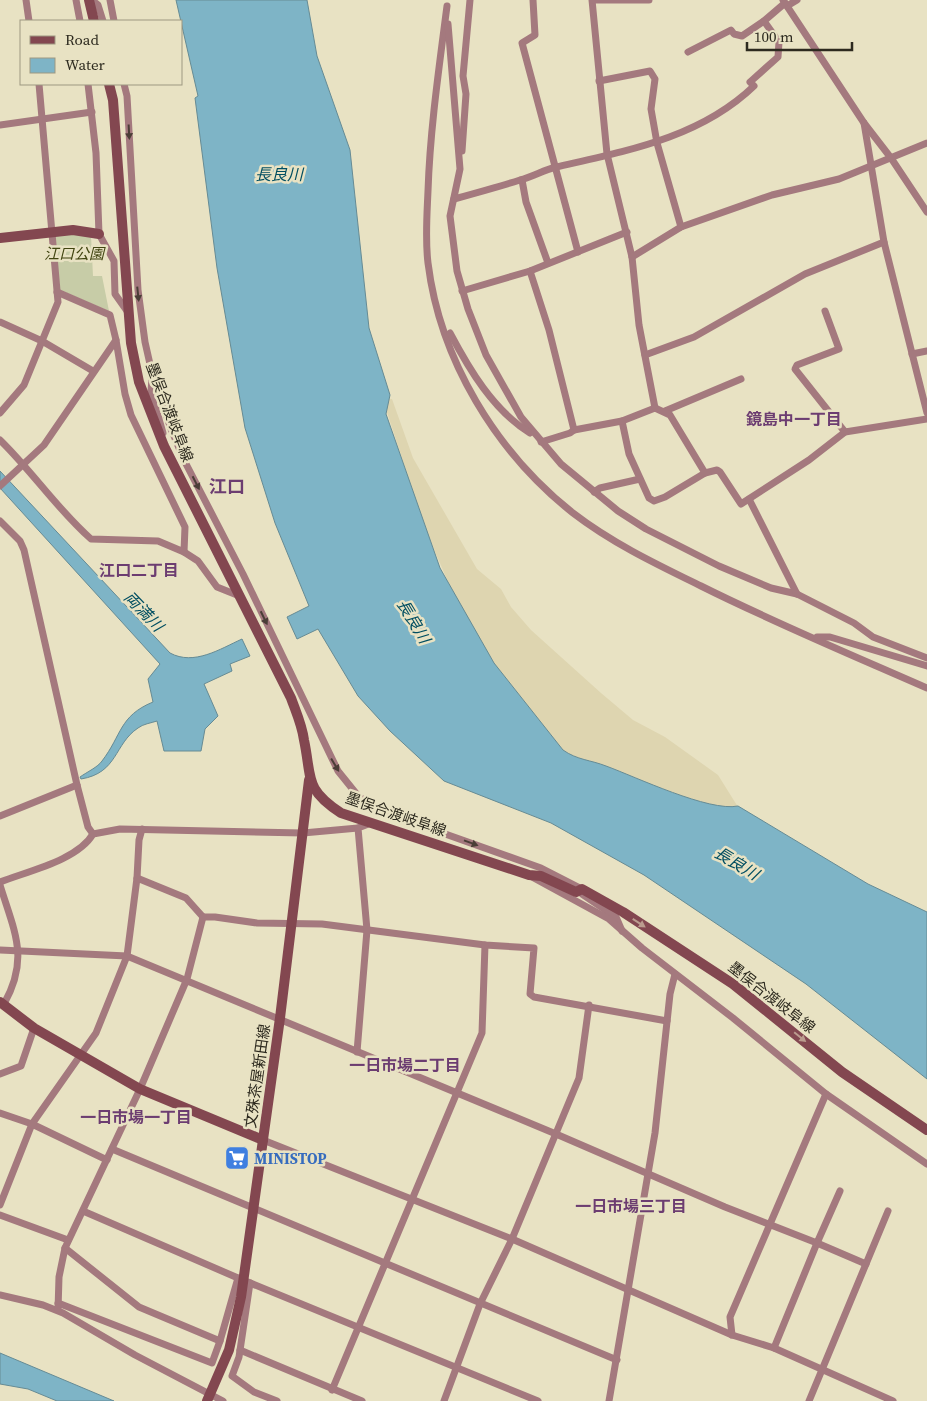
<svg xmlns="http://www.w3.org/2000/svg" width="927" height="1401" viewBox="0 0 927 1401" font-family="'Source Serif 4','Noto Sans JP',serif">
  <rect width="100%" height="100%" fill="#e8e2c3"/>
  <path fill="#c7cca7" d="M 54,234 L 91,235 L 93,276 L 102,276 L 109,311 L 60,290 Z"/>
  <path fill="#ded5b0" d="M 392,399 L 413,458 L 477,569 L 501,589 L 511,607 L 531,630 L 601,693 L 633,720 L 665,737 L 718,775 L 738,807 L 724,811 L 581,760 L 561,750 L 507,687 L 463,616 L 425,529 L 383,400 Z"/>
  <g fill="#7eb4c6" stroke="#668b94">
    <path d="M 176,0 L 307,0 L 317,56 L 350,150 L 369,328 L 390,395 L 386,414 L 440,568 L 494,663 L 563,750 C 577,760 591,760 606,766 C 636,777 709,812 738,806 L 868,884 L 927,912 L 927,1079 L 806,984 L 644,875 L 551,823 L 444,781 L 390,731 L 358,696 L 318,629 L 297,639 L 287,617 L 309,606 L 275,523 L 245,428 L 217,268 L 195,98 L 198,96 Z"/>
    <path d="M 0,471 L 170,653 C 194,666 220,649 242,639 L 250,656 L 230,664 L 232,671 L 204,684 L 218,716 L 205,729 L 201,751 L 164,751 L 157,721 C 151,723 143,724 138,728 C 114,744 118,773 81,779 L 80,777 C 87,772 98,767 102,761 C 122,735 119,716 153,702 L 148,679 L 160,664 L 0,488 Z"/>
    <path d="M 0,1353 L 114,1401 L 57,1401 L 28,1389 L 0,1384 Z"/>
  </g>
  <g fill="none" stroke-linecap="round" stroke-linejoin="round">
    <g stroke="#a4797e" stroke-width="7">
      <path d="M 26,0 L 29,21"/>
      <path d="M 76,0 L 80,21"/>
      <path d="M 92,0 L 98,5 L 103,21"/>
      <path d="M 110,0 L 114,21"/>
      <path d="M 533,0 L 535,35 L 522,43 L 578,252"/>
      <path d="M 592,0 L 607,154 L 632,257 L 639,325 L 655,408"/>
      <path d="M 593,0 L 649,0"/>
      <path d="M 783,0 L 864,123 L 891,158 L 927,212"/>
      <path d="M 447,6 C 439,68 430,130 428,191 C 427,215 425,239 428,263 C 440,360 496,452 573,513 C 612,543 656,564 701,586 C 775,623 852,655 927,688"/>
      <path d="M 787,6 L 797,0"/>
      <path d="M 448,24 L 460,169 L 450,216 L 457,271 L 468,309 L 486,355 L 521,417 L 561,464 L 618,511 L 646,529 L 719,566 L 771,588 L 797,594 L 854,623 L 873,637 L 927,658"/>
      <path d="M 688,52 L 731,30 L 734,34 L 742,36 L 764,21"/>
      <path d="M 599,81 L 650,71 L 655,79 L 651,109 L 657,143 L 681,227"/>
      <path d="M 88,84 L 96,153 L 99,234 L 114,261 L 115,294 L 127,311"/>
      <path d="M 124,84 L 127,96 L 138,290 L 145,342 L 152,373 L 171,429 L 184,460 L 243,574 L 338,771 L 359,797 L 389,814 L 541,868 L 582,889 L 582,894 L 616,917 L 622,931"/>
      <path d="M 864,123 L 884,242 L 927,413"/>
      <path d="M 0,125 L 92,112"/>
      <path d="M 462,151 L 466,94 L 463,76 L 470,0"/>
      <path d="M 522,180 L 526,202 L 548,263"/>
      <path d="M 454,199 C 476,193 498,187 520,180 C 532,177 544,170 556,167 C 626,151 700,138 754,86 L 750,82 L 778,57 L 779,42 L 764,21 L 785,3"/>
      <path d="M 632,257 L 681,227 L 772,195 L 839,179 L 927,143"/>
      <path d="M 530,271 L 549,330 L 574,430"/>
      <path d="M 462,291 L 530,271 L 627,232"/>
      <path d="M 825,311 L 839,349 L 797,365 L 795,369 L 845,432"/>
      <path d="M 0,322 L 42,341 L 93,371"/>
      <path d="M 450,333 C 469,369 493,410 530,433"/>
      <path d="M 912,354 L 927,351"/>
      <path d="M 645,355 L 694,337 L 805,274 L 884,242"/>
      <path d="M 152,378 L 151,391 L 163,433"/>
      <path d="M 665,411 L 741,379"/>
      <path d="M 0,413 L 24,385 L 58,302 L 39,84"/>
      <path d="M 622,421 L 629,454 L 649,498 L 654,501 L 665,497 L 705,473"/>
      <path d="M 0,440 C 32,471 57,509 91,539 L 158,541 L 184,552 L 185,527 L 131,415 L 125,394 L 116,340"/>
      <path d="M 541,442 L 570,433 L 574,430 L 622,421 L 655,408 L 670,415 L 705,473 L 717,470 L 720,472 L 741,504 L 809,460 L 845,432 L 927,419"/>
      <path d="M 0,486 L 44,445 L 116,340 L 110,315 L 57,292"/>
      <path d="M 594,492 L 600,488 L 640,479"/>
      <path d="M 749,499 L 797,594"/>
      <path d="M 0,521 L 20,541 L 24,550 L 77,785 L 88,827 L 93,834"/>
      <path d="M 184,552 L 198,561 L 217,587 L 237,595"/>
      <path d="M 817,637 L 830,637 L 927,666"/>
      <path d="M 0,816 L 77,785"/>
      <path d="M 532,877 L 609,919 L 642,948 L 733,1018 L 826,1094 L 927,1164"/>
      <path d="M 137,878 L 186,898 L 203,917"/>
      <path d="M 0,882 C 28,871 78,860 93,834 L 120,829 L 303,833 L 358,828"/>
      <path d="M 0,885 C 14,931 30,958 4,1004"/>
      <path d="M 203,917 L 215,917 L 257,923 L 322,924 L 485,945 L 534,948 L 530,994 L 534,997 L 667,1021"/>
      <path d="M 0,950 L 127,956 L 556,1134 L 725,1207 L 817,1243 L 840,1191"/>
      <path d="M 357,1052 L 367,930 L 358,828 L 371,823"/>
      <path d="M 0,1074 L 21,1066 L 34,1028"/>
      <path d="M 0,1113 L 32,1124 L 107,1160"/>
      <path d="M 263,1140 L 512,1239 L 732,1335 L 774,1348 L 893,1401"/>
      <path d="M 112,1149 L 617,1360"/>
      <path d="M 0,1205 L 32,1124 L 96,1033 L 127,956 L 137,878 L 139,840 L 142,829"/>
      <path d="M 83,1211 L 238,1278 L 538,1401"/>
      <path d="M 0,1215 L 68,1240"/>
      <path d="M 65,1248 L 139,1307 L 220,1341 L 238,1278"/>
      <path d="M 250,1283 L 239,1357 L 232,1376 L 254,1392 L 277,1401"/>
      <path d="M 0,1295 L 43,1305 L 63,1313 L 135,1355 L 223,1401"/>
      <path d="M 58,1303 L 212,1363 L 220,1341"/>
      <path d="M 58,1310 L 59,1277 L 65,1248 L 140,1089 L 187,979 L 203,917"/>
      <path d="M 732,1335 L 730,1317 L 826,1094"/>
      <path d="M 774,1348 L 817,1243 L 866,1264"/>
      <path d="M 240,1350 L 362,1401"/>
      <path d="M 332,1390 L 482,1033 L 485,945"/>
      <path d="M 444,1401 L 480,1304 L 512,1239 L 579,1078 L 589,1005"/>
      <path d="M 609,1401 L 655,1133 L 670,994 L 675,974"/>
      <path d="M 809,1401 L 888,1211"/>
    </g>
    <g stroke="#834750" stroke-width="10">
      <path d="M 89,0 L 94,21"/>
      <path d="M 109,84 L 113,100 L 131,343 L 139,382 L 164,446 L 291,698 C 296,712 302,725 304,740 C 312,778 304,789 341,813 L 529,875 L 541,876 L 576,892 L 582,889 L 623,912 L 733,984 L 842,1072 L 927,1130"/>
      <path d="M 0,238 L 73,230 L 99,234"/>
      <path d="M 0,1002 L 34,1028 L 140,1089 L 263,1140"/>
      <path d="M 207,1401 L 229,1350 L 241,1297 L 280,1018 L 309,780"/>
    </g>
  </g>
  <defs><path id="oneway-solid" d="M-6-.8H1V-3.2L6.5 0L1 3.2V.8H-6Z" transform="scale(1.25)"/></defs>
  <g fill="#4b3e37">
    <use href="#oneway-solid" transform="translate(129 132) rotate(87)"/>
    <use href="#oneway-solid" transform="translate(138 294) rotate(84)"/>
    <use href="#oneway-solid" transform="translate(196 483) rotate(63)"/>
    <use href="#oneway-solid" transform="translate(264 618) rotate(64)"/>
    <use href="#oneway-solid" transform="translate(335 765) rotate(59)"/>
    <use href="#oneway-solid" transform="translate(471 843) rotate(20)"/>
  </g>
  <g fill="#bb9c8f">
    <use href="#oneway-solid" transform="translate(639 923) rotate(33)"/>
    <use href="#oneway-solid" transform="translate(800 1037) rotate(39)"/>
  </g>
  <defs>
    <symbol id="supermarket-square" viewBox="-11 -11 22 22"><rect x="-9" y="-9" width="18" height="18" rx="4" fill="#3f7fe0" stroke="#e8e2c3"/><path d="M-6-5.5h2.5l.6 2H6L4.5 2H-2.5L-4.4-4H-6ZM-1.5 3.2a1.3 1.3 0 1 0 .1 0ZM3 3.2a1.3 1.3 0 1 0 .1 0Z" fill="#fff"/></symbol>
  </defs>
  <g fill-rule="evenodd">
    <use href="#supermarket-square" x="223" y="1144" width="28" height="28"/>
  </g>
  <g text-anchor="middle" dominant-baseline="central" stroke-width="5" stroke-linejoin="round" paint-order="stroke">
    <g font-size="15" font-style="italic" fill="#414510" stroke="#e8e2c3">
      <text x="74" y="253">江口公園</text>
    </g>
    <g font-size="15" fill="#2d2a1f" stroke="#e8e2c3">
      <text transform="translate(170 412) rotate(69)">墨俣合渡岐阜線</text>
      <text transform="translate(396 814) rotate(19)">墨俣合渡岐阜線</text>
      <text transform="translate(772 997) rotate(38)">墨俣合渡岐阜線</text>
      <text transform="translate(257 1076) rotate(-82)">文殊茶屋新田線</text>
    </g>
    <g font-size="15" font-weight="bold" fill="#366cbe" stroke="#e8e2c3" text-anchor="start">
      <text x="254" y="1158">MINISTOP</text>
    </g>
    <g font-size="16" font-style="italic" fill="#004e61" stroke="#e8e2c3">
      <text x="279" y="174">長良川</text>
      <text transform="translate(144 611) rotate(46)">両満川</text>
      <text transform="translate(414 621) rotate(59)">長良川</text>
      <text transform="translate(737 863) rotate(31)">長良川</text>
    </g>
    <g font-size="16" font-weight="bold" fill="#6c3d71" stroke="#e8e2c3">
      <text x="794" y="419">鏡島中一丁目</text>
      <text x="139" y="570">江口二丁目</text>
      <text x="405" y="1065">一日市場二丁目</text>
      <text x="136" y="1117">一日市場一丁目</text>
      <text x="631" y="1206">一日市場三丁目</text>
    </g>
    <g font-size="18" font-weight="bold" fill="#6c3d71" stroke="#e8e2c3">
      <text x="227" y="486">江口</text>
    </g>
  </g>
  <rect x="20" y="20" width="162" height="65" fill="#e8e2c3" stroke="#9d9881"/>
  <rect x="30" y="36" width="25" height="8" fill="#834750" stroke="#9d9881"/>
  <text x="65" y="45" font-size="15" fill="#2d2a1f">Road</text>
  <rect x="30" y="58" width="25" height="15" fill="#7eb4c6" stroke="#9d9881"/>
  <text x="65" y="70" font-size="15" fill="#2d2a1f">Water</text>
  <path d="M747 42v8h105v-8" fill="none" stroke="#2d2a1f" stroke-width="2.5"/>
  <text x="754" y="42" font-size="15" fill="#2d2a1f" stroke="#e8e2c3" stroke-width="4" paint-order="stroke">100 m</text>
</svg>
